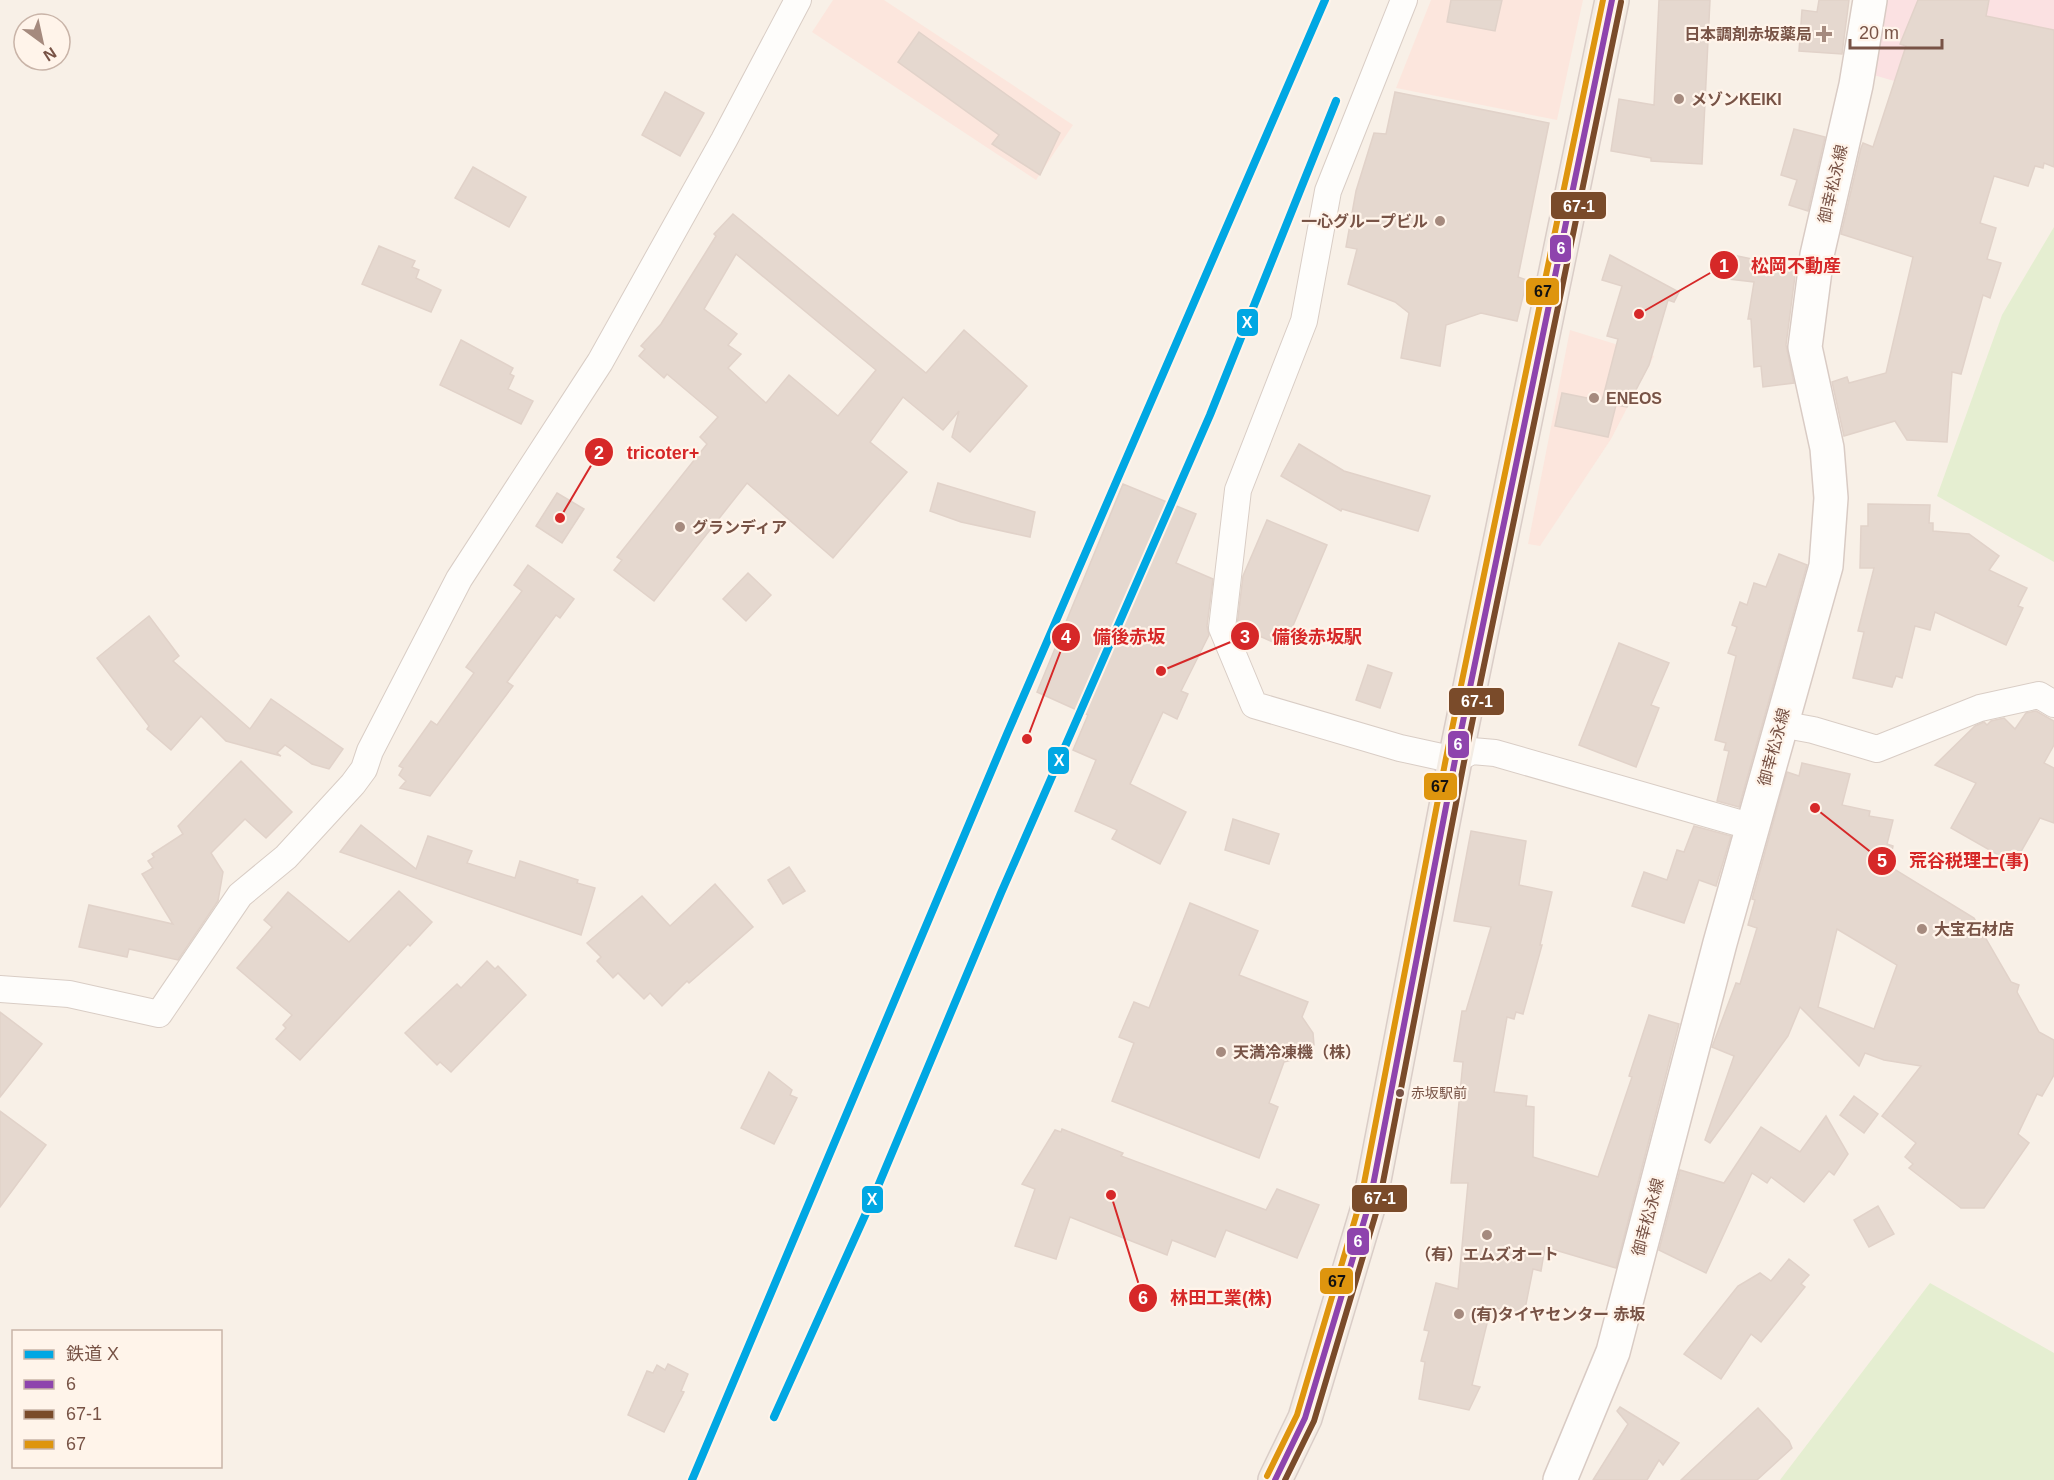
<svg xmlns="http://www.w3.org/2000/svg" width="2054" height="1480" viewBox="0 0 2054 1480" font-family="Helvetica,'Noto Sans JP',sans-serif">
  <rect width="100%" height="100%" fill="#f8f0e7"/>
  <g fill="#fce6dd">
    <path d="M 833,0 L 884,0 L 1073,125 L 1036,180 L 812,32 Z"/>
    <path d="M 1431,0 L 1583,0 L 1557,120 L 1396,88 Z"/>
    <path d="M 1570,330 L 1654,356 L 1611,439 L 1540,546 L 1528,544 Z"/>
  </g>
  <path fill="#fbe1e2" d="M 1882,0 L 2054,0 L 2054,127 L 1870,74 Z"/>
  <g fill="#e5eed1">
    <path d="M 2054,227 L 2054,562 L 1937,496 L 2002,315 Z"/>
    <path d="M 1930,1283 L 2054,1353 L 2054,1480 L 1780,1480 Z"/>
  </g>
  <g fill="#e5d8cf" stroke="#e1d2c9" stroke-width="1.5" fill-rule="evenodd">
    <path d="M 1451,0 L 1502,0 L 1495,31 L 1447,22 Z"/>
    <path d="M 1659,0 L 1710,0 L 1702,164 L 1651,161 L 1651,158 L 1611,151 L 1619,99 L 1654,105 Z"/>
    <path d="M 1819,0 L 1849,0 L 1842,54 L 1799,51 L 1802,10 L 1817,12 Z"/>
    <path d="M 1918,0 L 1989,0 L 1986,16 L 2054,30 L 2054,167 L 2044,163 L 2043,168 L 2035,166 L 2028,186 L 1994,176 L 1980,223 L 1996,228 L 1987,259 L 2001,263 L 1990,298 L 1983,295 L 1961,374 L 1952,372 L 1947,442 L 1907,440 L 1895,421 L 1844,436 L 1832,382 L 1847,377 L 1849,383 L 1886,373 L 1913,257 L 1841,234 L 1861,148 L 1863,143 L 1873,147 L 1906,46 L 1900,44 Z"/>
    <path d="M 919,32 L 1060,133 L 1040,175 L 992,144 L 999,135 L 898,62 Z"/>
    <path d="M 665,92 L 704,113 L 680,156 L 642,135 Z"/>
    <path d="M 1395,92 L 1549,123 L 1518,277 L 1527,280 L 1517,321 L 1481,313 L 1446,325 L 1440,366 L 1401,358 L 1409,313 L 1395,302 L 1348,284 L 1357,249 L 1346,247 L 1356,191 L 1374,133 L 1386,134 Z"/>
    <path d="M 1794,129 L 1825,137 L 1808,211 L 1789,205 L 1797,180 L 1781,175 Z"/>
    <path d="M 473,167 L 526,197 L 509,227 L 455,198 Z"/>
    <path d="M 733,214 L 926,373 L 964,330 L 1027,386 L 970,452 L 952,437 L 959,411 L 943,430 L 903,397 L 870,442 L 907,472 L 833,558 L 747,483 L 654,601 L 614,570 L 622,560 L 617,557 L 707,444 L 700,437 L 718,417 L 667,374 L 664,378 L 639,356 L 645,349 L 641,346 L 661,324 L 716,236 L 714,234 ZM 736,254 L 876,370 L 838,416 L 789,375 L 766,403 L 728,368 L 741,354 L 728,345 L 737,334 L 704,309 Z"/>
    <path d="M 379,246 L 415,261 L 412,267 L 419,270 L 416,278 L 441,290 L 431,312 L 362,284 Z"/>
    <path d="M 1723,253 L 1796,268 L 1786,345 L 1794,383 L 1763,387 L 1761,366 L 1754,367 L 1751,319 L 1748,319 L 1754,282 L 1720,278 Z"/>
    <path d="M 1610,255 L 1679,292 L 1674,302 L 1668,300 L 1649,365 L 1627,407 L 1616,405 L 1608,437 L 1555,426 L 1562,393 L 1602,401 L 1618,339 L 1607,336 L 1622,286 L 1602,280 Z"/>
    <path d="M 461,340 L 513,368 L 510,374 L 514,376 L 508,389 L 533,401 L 521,424 L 440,385 Z"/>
    <path d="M 1299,444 L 1344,471 L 1430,496 L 1418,531 L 1342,509 L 1341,511 L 1281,476 Z"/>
    <path d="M 938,483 L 1035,512 L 1030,537 L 961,522 L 930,511 Z"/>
    <path d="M 1123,484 L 1196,514 L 1176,563 L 1213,579 L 1207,626 L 1209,635 L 1181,691 L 1188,694 L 1177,719 L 1163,712 L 1130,784 L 1186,812 L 1160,864 L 1112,839 L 1117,830 L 1075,811 L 1096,760 L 1073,750 L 1088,715 L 1037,692 Z"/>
    <path d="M 557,493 L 584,509 L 562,543 L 536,526 Z"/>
    <path d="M 1868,504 L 1930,505 L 1929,523 L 1933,523 L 1933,531 L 1969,534 L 1999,556 L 1989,570 L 2027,588 L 2018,606 L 2023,608 L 2006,645 L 1935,612 L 1930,630 L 1915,626 L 1902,678 L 1896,676 L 1892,687 L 1853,678 L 1864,632 L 1858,631 L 1874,568 L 1860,568 L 1861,526 L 1868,526 Z"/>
    <path d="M 1267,520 L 1327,545 L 1284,647 L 1237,626 L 1243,576 Z"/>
    <path d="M 1779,554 L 1807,565 L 1739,807 L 1717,801 L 1729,751 L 1724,750 L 1726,743 L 1715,740 L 1736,656 L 1728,653 L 1737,627 L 1732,625 L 1740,602 L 1747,605 L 1754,583 L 1766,587 Z"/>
    <path d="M 528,565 L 574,599 L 560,618 L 556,615 L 507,682 L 513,686 L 430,796 L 400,788 L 406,781 L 399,775 L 403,768 L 399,766 L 431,721 L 437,725 L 474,673 L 466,667 L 522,591 L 514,585 Z"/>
    <path d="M 748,573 L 771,595 L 746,621 L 723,599 Z"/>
    <path d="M 149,616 L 179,656 L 173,661 L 250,729 L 271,699 L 343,749 L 329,769 L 312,764 L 285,745 L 277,753 L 281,756 L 226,741 L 201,716 L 171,750 L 147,729 L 149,726 L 97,658 Z"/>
    <path d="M 1619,643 L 1669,663 L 1651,705 L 1659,708 L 1636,767 L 1579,745 Z"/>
    <path d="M 1368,665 L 1392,673 L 1380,708 L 1356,700 Z"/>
    <path d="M 2036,711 L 2054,721 L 2054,745 L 2044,763 L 2054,768 L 2054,823 L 2040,818 L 2014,864 L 1951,828 L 1976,783 L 1935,765 L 1975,726 L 1984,722 L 1987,725 L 1991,721 L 2004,718 L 2015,729 L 2026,713 Z"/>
    <path d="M 241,761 L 292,812 L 266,838 L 245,819 L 211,853 L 223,872 L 218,901 L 178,960 L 129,949 L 127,957 L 79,947 L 89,905 L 173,924 L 142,874 L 153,868 L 148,861 L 154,857 L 152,854 L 183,834 L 178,826 Z"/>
    <path d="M 1802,763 L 1850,774 L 1842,805 L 1870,811 L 1869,816 L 1893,820 L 1887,844 L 1893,846 L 1889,866 L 1974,918 L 2011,982 L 2019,985 L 2017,992 L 2039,1032 L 2054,1040 L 2054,1075 L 2042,1096 L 2037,1094 L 2018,1134 L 2029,1143 L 1984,1208 L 1961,1208 L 1909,1168 L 1913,1164 L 1905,1157 L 1916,1143 L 1882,1116 L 1921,1066 L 1884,1060 L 1865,1053 L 1859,1066 L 1800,1007 L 1788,1036 L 1710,1143 L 1705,1140 L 1734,1056 L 1712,1047 L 1736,983 L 1740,984 L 1757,928 L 1748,925 L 1755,900 L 1752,899 L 1787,772 L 1799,776 ZM 1837,929 L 1897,965 L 1874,1029 L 1818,1007 Z"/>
    <path d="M 1233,819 L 1279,834 L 1269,864 L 1225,850 Z"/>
    <path d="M 361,825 L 416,869 L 428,836 L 472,851 L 467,863 L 515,878 L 520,861 L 578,880 L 577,883 L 595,888 L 581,935 L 340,852 Z"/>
    <path d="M 1694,826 L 1731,836 L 1716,886 L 1699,880 L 1684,923 L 1632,906 L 1644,872 L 1667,880 L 1677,850 L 1684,852 Z"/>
    <path d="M 1471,831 L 1526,841 L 1519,885 L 1552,892 L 1540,945 L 1542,945 L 1523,1014 L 1516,1012 L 1514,1019 L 1507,1017 L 1494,1092 L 1527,1096 L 1526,1106 L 1534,1107 L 1533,1157 L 1598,1177 L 1632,1077 L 1629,1076 L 1649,1015 L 1679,1024 L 1616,1268 L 1545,1247 L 1541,1271 L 1533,1269 L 1524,1314 L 1491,1307 L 1472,1385 L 1480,1387 L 1469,1410 L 1419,1399 L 1425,1362 L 1421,1361 L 1429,1331 L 1424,1330 L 1436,1283 L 1458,1289 L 1468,1183 L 1451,1183 L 1463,1062 L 1454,1061 L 1462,1011 L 1466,1011 L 1491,927 L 1454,921 Z"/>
    <path d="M 789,867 L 805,891 L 783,904 L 768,880 Z"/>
    <path d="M 715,884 L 753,927 L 689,983 L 687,981 L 662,1006 L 650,993 L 644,999 L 618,973 L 613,978 L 597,961 L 601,957 L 587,943 L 642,896 L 670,926 Z"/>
    <path d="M 399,891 L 432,922 L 410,946 L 408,944 L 300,1060 L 276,1039 L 286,1028 L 283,1025 L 292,1015 L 237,968 L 272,927 L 264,920 L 288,892 L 349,942 Z"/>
    <path d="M 1190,903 L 1258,931 L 1239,975 L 1308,1002 L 1302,1017 L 1313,1033 L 1314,1045 L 1303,1057 L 1284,1062 L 1269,1103 L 1278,1107 L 1259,1158 L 1112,1101 L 1134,1043 L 1119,1037 L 1134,1002 L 1149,1008 Z"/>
    <path d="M 487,961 L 495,969 L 498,966 L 526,995 L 451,1072 L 440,1062 L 437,1065 L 405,1033 L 457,984 L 461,988 Z"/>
    <path d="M 0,1012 L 42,1044 L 0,1097 Z"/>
    <path d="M 769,1072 L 792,1090 L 790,1095 L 797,1098 L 774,1144 L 741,1128 Z"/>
    <path d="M 1854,1096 L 1878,1114 L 1864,1133 L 1840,1115 Z"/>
    <path d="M 0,1111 L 46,1145 L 0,1207 Z"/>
    <path d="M 1826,1116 L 1848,1154 L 1834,1175 L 1829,1171 L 1804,1202 L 1771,1177 L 1767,1183 L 1752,1173 L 1706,1273 L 1659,1250 L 1680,1170 L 1724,1183 L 1761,1127 L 1800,1152 Z"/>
    <path d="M 1062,1129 L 1123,1153 L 1121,1156 L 1266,1210 L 1277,1189 L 1319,1205 L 1297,1258 L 1226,1230 L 1215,1257 L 1172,1240 L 1167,1255 L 1070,1217 L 1056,1259 L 1015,1246 L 1035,1189 L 1022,1184 L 1055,1130 L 1061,1132 Z"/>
    <path d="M 1878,1206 L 1894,1234 L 1869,1247 L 1854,1220 Z"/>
    <path d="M 1789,1259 L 1809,1275 L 1801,1284 L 1805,1287 L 1761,1342 L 1751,1334 L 1721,1379 L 1684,1354 L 1738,1286 L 1760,1273 L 1771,1281 Z"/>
    <path d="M 668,1364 L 688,1374 L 681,1391 L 684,1392 L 664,1432 L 628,1415 L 647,1371 L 653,1373 L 657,1365 L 665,1370 Z"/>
    <path d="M 1620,1407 L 1679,1443 L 1663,1465 L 1659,1460 L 1647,1480 L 1593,1480 L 1628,1424 L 1617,1411 Z"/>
    <path d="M 1758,1408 L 1789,1441 L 1792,1448 L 1757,1480 L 1681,1480 Z"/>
  </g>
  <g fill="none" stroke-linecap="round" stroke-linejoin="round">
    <defs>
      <g id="minor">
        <path d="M 1404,0 L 1328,191 L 1304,321 L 1238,490 L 1222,628 L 1254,705 L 1400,748 L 1455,760 L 1472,751 L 1495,753 L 1753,827"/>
        <path d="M 1780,724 L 1813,730 L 1877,749 L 1980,708 L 2039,695 L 2054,704"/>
        <path d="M 0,989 L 69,994 L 159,1014 L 240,895 L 286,857 L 353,784 L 364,769 L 370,751 L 459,579 L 600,362 L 724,140 L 798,0"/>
      </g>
      <path id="secondary" d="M 1560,1480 L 1613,1352 L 1720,943 L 1826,566 L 1831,498 L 1827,448 L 1805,347 L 1817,255 L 1856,85 L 1870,0"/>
      <path id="primary" d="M 1275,1480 L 1305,1418 L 1370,1201 L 1455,760 L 1612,0"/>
    </defs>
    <use href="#minor" stroke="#d9cdc5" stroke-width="28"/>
    <use href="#secondary" stroke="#d9cbc4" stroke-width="36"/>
    <use href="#primary" stroke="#dacdc7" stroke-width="36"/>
    <use href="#minor" stroke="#fefdfb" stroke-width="26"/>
    <use href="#secondary" stroke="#fefdfb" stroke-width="33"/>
    <use href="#primary" stroke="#f3ece4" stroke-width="33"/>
    <defs>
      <path id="bus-1" d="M 1275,1480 L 1305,1418 L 1370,1201 L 1455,760 L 1612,0"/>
      <path id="bus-2" d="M 1285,1480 L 1314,1421 L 1379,1203 L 1464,762 L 1621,2"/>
      <path id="bus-3" d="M 1267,1476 L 1297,1415 L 1361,1199 L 1446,758 L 1603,0"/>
    </defs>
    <use href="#bus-1" stroke="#fff4ea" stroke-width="10"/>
    <use href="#bus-2" stroke="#fff4ea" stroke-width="10"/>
    <use href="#bus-3" stroke="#fff4ea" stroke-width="10"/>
    <use href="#bus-1" stroke="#8e44ad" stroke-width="6"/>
    <use href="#bus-2" stroke="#7a4b2a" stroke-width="6"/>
    <use href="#bus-3" stroke="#de950e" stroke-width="6"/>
    <defs>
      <g id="rail-1">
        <path d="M 774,1417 L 876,1191 L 1001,893 L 1210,415 L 1336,101"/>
        <path d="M 692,1480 L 1007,734 L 1325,0"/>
      </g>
    </defs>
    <use href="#rail-1" stroke="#fff4ea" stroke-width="12"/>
    <use href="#rail-1" stroke="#00a7e3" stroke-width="8"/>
  </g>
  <g fill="#a58a7e" stroke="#fff4ea" stroke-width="2">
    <path d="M1821 25h6v6h6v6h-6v6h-6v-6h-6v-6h6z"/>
    <circle cx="1679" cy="99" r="6"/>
    <circle cx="1440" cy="221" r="6"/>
    <circle cx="1594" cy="398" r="6"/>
    <circle cx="680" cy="527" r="6"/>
    <circle cx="1922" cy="929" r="6"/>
    <circle cx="1221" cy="1052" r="6"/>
    <circle cx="1487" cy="1235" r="6"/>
    <circle cx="1459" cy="1314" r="6"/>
  </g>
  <circle fill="#785346" stroke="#fff4ea" stroke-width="2" cx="1400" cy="1093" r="5"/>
  <g text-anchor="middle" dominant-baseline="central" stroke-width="4.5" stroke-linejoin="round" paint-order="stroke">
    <g font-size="14" fill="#785346" stroke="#fff4ea" text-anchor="start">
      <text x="1411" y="1093">赤坂駅前</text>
    </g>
    <g font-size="16" font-weight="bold" fill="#785346" stroke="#fff4ea" text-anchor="start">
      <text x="1812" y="34" text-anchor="end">日本調剤赤坂薬局</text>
      <text x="1691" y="99">メゾンKEIKI</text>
      <text x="1428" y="221" text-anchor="end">一心グループビル</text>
      <text x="1606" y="398">ENEOS</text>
      <text x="692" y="527">グランディア</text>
      <text x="1934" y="929">大宝石材店</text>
      <text x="1233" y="1052">天満冷凍機（株）</text>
      <text x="1487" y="1254" text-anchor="middle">（有）エムズオート</text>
      <text x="1471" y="1314">(有)タイヤセンター 赤坂</text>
    </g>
    <g font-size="16" fill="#785346" stroke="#fff4ea">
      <text transform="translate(1833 184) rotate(-77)">御幸松永線</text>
      <text transform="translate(1774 747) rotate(-75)">御幸松永線</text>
      <text transform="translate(1648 1217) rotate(-75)">御幸松永線</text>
    </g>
  </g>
  <path fill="none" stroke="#d62828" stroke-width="2" d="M1639 314L1724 265M560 518L599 452M1161 671L1245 636M1027 739L1066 637M1815 808L1882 861M1111 1195L1143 1298"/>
  <g fill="#d62828" stroke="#fff4ea" stroke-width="2">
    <circle cx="1639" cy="314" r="6"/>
    <circle cx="560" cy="518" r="6"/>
    <circle cx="1161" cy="671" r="6"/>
    <circle cx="1027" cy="739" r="6"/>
    <circle cx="1815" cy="808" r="6"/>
    <circle cx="1111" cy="1195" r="6"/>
    <circle cx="1724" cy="265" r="15"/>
    <circle cx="599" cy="452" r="15"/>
    <circle cx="1245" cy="636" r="15"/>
    <circle cx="1066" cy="637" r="15"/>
    <circle cx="1882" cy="861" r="15"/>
    <circle cx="1143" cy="1298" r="15"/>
  </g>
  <g font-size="18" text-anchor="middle" font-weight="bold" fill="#fff">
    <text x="1724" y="272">1</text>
    <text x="599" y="459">2</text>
    <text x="1245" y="643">3</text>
    <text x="1066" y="643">4</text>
    <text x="1882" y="867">5</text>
    <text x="1143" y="1304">6</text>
  </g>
  <g font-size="18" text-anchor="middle" font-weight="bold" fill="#d62828" stroke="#fff4ea" stroke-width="4.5" stroke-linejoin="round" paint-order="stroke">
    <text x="1796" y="272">松岡不動産</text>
    <text x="663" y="459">tricoter+</text>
    <text x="1317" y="643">備後赤坂駅</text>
    <text x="1129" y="643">備後赤坂</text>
    <text x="1969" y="867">荒谷税理士(事)</text>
    <text x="1221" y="1304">林田工業(株)</text>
  </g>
  <g stroke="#fff4ea" stroke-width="2">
    <rect x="1550" y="191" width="57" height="29" rx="6" fill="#7a4b2a"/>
    <rect x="1549" y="234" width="23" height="29" rx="6" fill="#8e44ad"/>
    <rect x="1525" y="277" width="35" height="29" rx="6" fill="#de950e"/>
    <rect x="1236" y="308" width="23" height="29" rx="6" fill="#00a7e3"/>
    <rect x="1448" y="687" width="57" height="29" rx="6" fill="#7a4b2a"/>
    <rect x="1447" y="730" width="23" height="29" rx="6" fill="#8e44ad"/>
    <rect x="1047" y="746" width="23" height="29" rx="6" fill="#00a7e3"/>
    <rect x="1423" y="772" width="35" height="29" rx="6" fill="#de950e"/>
    <rect x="1351" y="1184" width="57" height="29" rx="6" fill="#7a4b2a"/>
    <rect x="861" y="1185" width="23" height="29" rx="6" fill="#00a7e3"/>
    <rect x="1346" y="1227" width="24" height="29" rx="6" fill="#8e44ad"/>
    <rect x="1319" y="1267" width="35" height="28" rx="6" fill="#de950e"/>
  </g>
  <g font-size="16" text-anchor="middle" font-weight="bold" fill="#fff">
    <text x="1579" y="212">67-1</text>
    <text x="1561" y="254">6</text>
    <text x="1247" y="328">X</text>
    <text x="1477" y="707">67-1</text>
    <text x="1458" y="750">6</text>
    <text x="1059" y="766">X</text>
    <text x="1380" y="1204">67-1</text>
    <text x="872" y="1205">X</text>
    <text x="1358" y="1247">6</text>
  </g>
  <g font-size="16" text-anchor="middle" font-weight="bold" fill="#111">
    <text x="1543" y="297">67</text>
    <text x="1440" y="792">67</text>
    <text x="1337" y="1287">67</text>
  </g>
  <rect x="12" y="1330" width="210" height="138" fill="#fff4ea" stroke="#c9b4a8" stroke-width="1.5"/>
  <rect x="24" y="1350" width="30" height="9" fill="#00a7e3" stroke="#c9b4a8" stroke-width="1.5"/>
  <text x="66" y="1360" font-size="18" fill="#785346">鉄道 X</text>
  <rect x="24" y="1380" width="30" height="9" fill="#8e44ad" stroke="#c9b4a8" stroke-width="1.5"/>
  <text x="66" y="1390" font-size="18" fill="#785346">6</text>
  <rect x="24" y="1410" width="30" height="9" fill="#7a4b2a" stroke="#c9b4a8" stroke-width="1.5"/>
  <text x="66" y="1420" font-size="18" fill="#785346">67-1</text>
  <rect x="24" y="1440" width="30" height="9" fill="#de950e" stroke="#c9b4a8" stroke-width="1.5"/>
  <text x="66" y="1450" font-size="18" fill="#785346">67</text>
  <g transform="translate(42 42) rotate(147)"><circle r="28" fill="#fff4ea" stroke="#c9b4a8" stroke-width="1.5"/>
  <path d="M0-4.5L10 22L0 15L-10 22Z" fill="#a58a7e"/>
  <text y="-9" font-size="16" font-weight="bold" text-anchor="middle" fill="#785346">N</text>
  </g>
  <path d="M1850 39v9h92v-9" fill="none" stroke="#785346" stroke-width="3"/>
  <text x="1859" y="39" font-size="18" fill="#785346" stroke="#fff4ea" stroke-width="4.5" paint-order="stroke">20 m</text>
</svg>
